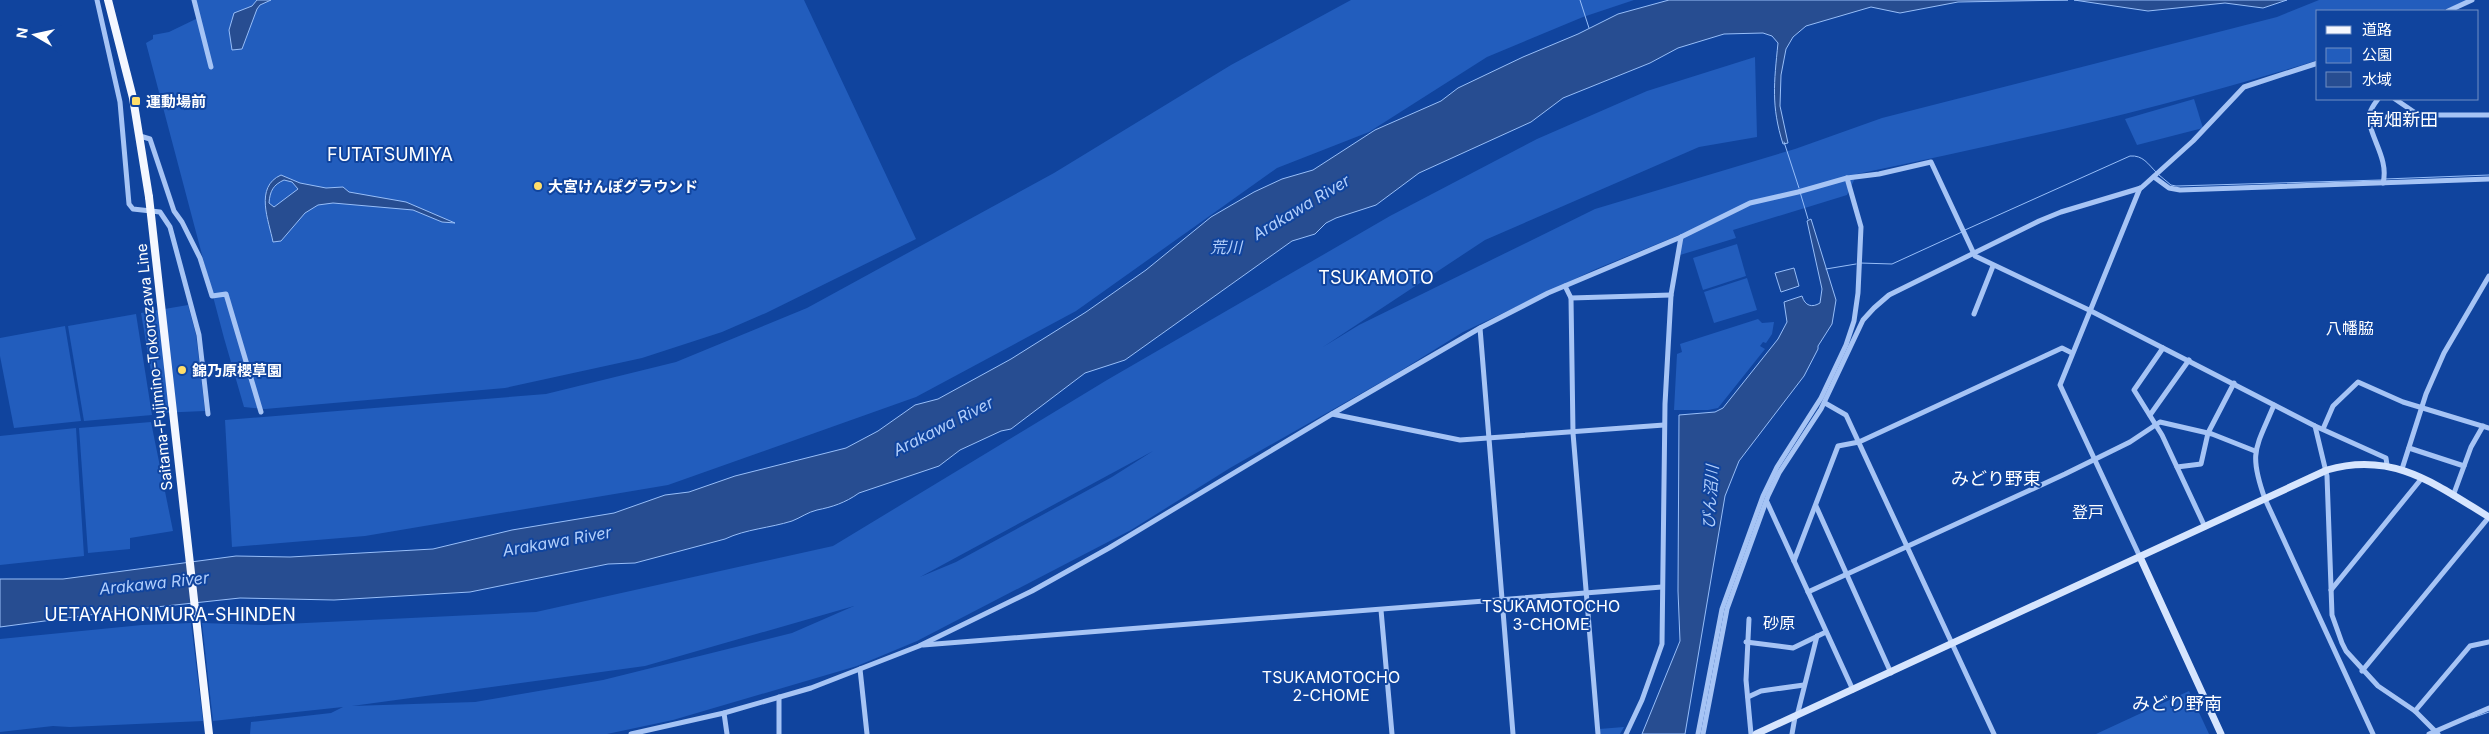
<svg xmlns="http://www.w3.org/2000/svg" width="2489" height="734" viewBox="0 0 2489 734" font-family="Inter,'Noto Sans JP',sans-serif">
  <rect width="100%" height="100%" fill="#10449e"/>
  <g fill="#225dbd" fill-rule="evenodd">
    <path d="M 195,0 L 804,0 L 916,239 L 766,313 L 722,332 L 642,358 L 505,388 L 265,409 L 244,407 L 224,338 L 146,43 L 153,39 L 153,35 L 169,32 L 198,18 Z"/>
    <path d="M 1351,0 L 1634,0 L 1583,17 L 1487,57 L 1369,132 L 1277,168 L 1076,311 L 916,397 L 668,485 L 365,536 L 232,547 L 225,420 L 546,394 L 676,362 L 807,308 L 1054,173 L 1231,65 Z"/>
    <path d="M 2319,0 L 2469,0 L 2441,11 L 2318,11 L 2318,60 C 2167,107 2012,142 1857,174 L 1847,195 L 1733,230 L 1736,238 L 1680,255 L 1679,235 L 1596,269 L 1463,332 L 1397,373 L 1230,468 L 1131,530 L 917,641 L 857,666 L 673,720 L 607,734 L 250,734 L 251,722 L 331,713 L 343,707 L 213,721 L 202,623 L 264,625 L 536,612 L 833,546 L 1107,380 L 1390,216 L 1537,139 L 1647,91 L 1755,57 L 1757,137 L 1699,147 L 1485,240 L 1323,347 L 1359,325 L 1595,209 L 1795,149 L 1882,118 L 2277,17 ZM 1153,451 L 1112,477 L 956,562 L 920,577 ZM 854,606 L 792,633 L 603,680 L 475,702 L 352,706 L 645,666 Z"/>
    <path d="M 2194,99 L 2203,128 L 2137,145 L 2125,119 Z"/>
    <path d="M 1737,244 L 1746,276 L 1703,290 L 1693,258 Z"/>
    <path d="M 1747,278 L 1757,310 L 1714,323 L 1704,292 Z"/>
    <path d="M 188,305 L 196,335 L 205,411 L 158,413 L 141,313 Z"/>
    <path d="M 136,314 L 152,415 L 84,421 L 68,326 Z"/>
    <path d="M 1758,319 L 1762,323 L 1774,322 L 1772,334 L 1766,343 L 1763,342 L 1760,346 L 1765,349 L 1718,408 L 1708,410 L 1674,410 L 1677,354 L 1682,352 L 1680,344 Z"/>
    <path d="M 65,326 L 81,421 L 14,428 L 0,356 L 0,338 Z"/>
    <path d="M 151,422 L 173,531 L 130,538 L 130,549 L 88,553 L 79,428 Z"/>
    <path d="M 76,428 L 84,556 L 0,565 L 0,436 Z"/>
    <path d="M 191,623 L 203,721 L 70,727 L 53,726 L 0,732 L 0,639 L 142,625 Z"/>
    <path d="M 2189,691 L 2209,734 L 2096,734 Z"/>
    <path d="M 1624,727 L 1620,734 L 1600,734 L 1599,729 Z"/>
  </g>
  <g fill="#274d91" stroke="#97bef9" fill-rule="evenodd">
    <path d="M 257,0 L 271,0 L 260,5 L 257,9 L 242,49 L 232,50 L 229,30 L 234,13 L 252,6 Z"/>
    <path d="M 1669,0 L 2068,0 L 1958,2 L 1900,13 L 1871,7 L 1806,26 L 1793,37 L 1786,49 L 1781,75 L 1780,106 L 1788,143 L 1783,144 C 1771,106 1774,83 1778,43 L 1772,36 L 1763,33 L 1724,34 L 1678,48 L 1650,63 L 1563,98 L 1531,122 L 1419,173 L 1376,205 L 1336,218 L 1326,223 L 1315,234 L 1292,241 L 1125,360 L 1085,373 L 1011,429 L 1001,431 L 960,450 L 939,466 L 859,493 C 845,503 832,507 817,510 C 808,512 800,518 792,521 C 770,528 746,529 725,539 L 635,563 L 608,564 L 470,592 L 334,600 L 240,598 L 119,611 L 0,627 L 0,579 L 63,579 L 236,556 L 290,557 L 433,549 L 512,530 L 614,513 L 665,495 L 689,492 L 735,476 L 846,448 L 878,431 L 915,405 L 938,399 L 1011,359 L 1086,312 L 1146,270 L 1211,217 L 1254,192 L 1282,179 L 1313,170 L 1375,130 L 1441,101 L 1458,88 L 1523,57 L 1578,34 L 1618,14 Z"/>
    <path d="M 2074,0 L 2287,0 L 2263,8 L 2225,3 L 2148,11 Z"/>
    <path d="M 281,175 L 300,183 L 326,188 L 343,187 L 349,192 L 406,202 L 455,223 L 442,222 L 413,210 L 333,203 L 318,205 L 305,213 L 281,241 L 273,242 C 269,221 254,187 281,175 ZM 284,180 L 292,182 L 298,189 L 274,207 L 269,203 C 270,191 273,185 284,180 Z"/>
    <path d="M 1811,219 L 1836,300 L 1832,324 L 1818,346 L 1818,349 L 1804,376 L 1739,461 L 1725,496 L 1685,734 L 1642,734 L 1680,641 L 1678,591 L 1679,415 L 1715,412 L 1723,408 L 1778,339 L 1787,322 L 1784,302 L 1802,296 C 1805,306 1812,308 1820,303 L 1822,289 L 1807,221 Z"/>
    <path d="M 1794,268 L 1799,286 L 1781,292 L 1775,273 Z"/>
  </g>
  <g fill="none" stroke-linecap="round" stroke-linejoin="round">
    <g stroke="#97bef9" stroke-width="1">
      <path d="M 1580,0 L 1589,28"/>
      <path d="M 1784,142 L 1799,188"/>
      <path d="M 2159,175 L 2171,185 L 2176,186 L 2381,180"/>
      <path d="M 2385,179 L 2489,175"/>
      <path d="M 1800,192 L 1808,219"/>
      <path d="M 1965,230 L 2130,156 C 2143,155 2148,164 2156,172"/>
      <path d="M 1860,263 L 1892,264 L 1962,232"/>
      <path d="M 1826,269 L 1856,264"/>
      <path d="M 2472,718 L 2489,712"/>
    </g>
    <g stroke="#a6c4f5" stroke-width="5">
      <path d="M 97,0 L 120,102 L 129,204 L 133,209 L 160,212 L 170,227 L 199,335 L 208,414"/>
      <path d="M 194,0 L 211,67"/>
      <path d="M 2448,11 L 2472,0"/>
      <path d="M 2378,99 C 2375,103 2371,108 2370,113 C 2365,132 2390,157 2383,183"/>
      <path d="M 2395,99 L 2414,112 L 2423,115 L 2489,115"/>
      <path d="M 140,136 L 150,139 L 174,211 L 182,222 L 200,258 L 212,296 L 226,294 L 261,412"/>
      <path d="M 2154,177 L 2169,188 L 2180,190 L 2489,179"/>
      <path d="M 1565,286 L 1571,298 L 1573,433 L 1598,734"/>
      <path d="M 1571,298 L 1671,295"/>
      <path d="M 1974,314 L 1993,266"/>
      <path d="M 1480,328 L 1513,734"/>
      <path d="M 2163,348 L 2134,390 L 2162,435 L 2205,527"/>
      <path d="M 1825,403 L 1846,415 L 1994,734"/>
      <path d="M 2274,405 C 2256,448 2248,452 2265,499 L 2373,734"/>
      <path d="M 1332,414 L 1460,440 L 1664,425"/>
      <path d="M 2150,415 L 2189,360"/>
      <path d="M 2315,426 L 2327,476 L 2332,615 L 2342,643 L 2346,651 L 2378,686 L 2415,711 L 2438,734"/>
      <path d="M 2323,429 L 2333,406 L 2358,382 L 2403,402 L 2489,428"/>
      <path d="M 2409,448 L 2464,466"/>
      <path d="M 2177,467 L 2201,464 L 2208,433 L 2234,383"/>
      <path d="M 2402,469 L 2426,394 L 2444,353 L 2489,276"/>
      <path d="M 2453,496 L 2471,447 L 2483,426"/>
      <path d="M 1767,502 L 1853,690"/>
      <path d="M 1816,506 L 1891,673"/>
      <path d="M 2140,557 L 2060,385 L 2140,188"/>
      <path d="M 1794,561 L 1838,446 L 1859,442 L 2062,348 L 2072,353"/>
      <path d="M 2331,590 L 2422,478"/>
      <path d="M 1808,592 L 2065,474 L 2130,442 L 2160,422 L 2212,434 L 2255,451"/>
      <path d="M 1381,610 L 1392,734"/>
      <path d="M 1749,619 L 1746,680 L 1751,734"/>
      <path d="M 1746,642 L 1793,648 L 1826,632"/>
      <path d="M 923,645 L 1662,587"/>
      <path d="M 860,669 L 867,734"/>
      <path d="M 2362,671 L 2489,517"/>
      <path d="M 1748,697 L 1761,691 L 1804,685"/>
      <path d="M 2415,711 L 2470,646 L 2489,642"/>
      <path d="M 724,713 L 727,734"/>
      <path d="M 1797,716 L 1817,636"/>
      <path d="M 631,734 L 724,713 L 811,688 L 919,646 L 1032,591 L 1109,548 L 1332,414 L 1480,328 L 1548,293 L 1681,237 L 1750,203 L 1798,192 L 1847,178 L 1879,174 L 1931,162 L 1975,256 L 2089,310 L 2315,426 L 2386,458 L 2387,465"/>
      <path d="M 779,734 L 779,697"/>
      <path d="M 1626,734 L 1642,700 L 1662,644 L 1665,404 L 1671,295 L 1681,237"/>
      <path d="M 1698,734 L 1722,609 L 1763,496 L 1777,467 L 1821,398 L 1846,345 L 1854,321 L 1858,293 L 1861,227 L 1847,178"/>
      <path d="M 1703,734 L 1727,609 L 1768,496 L 1779,473 L 1821,409 L 1863,320 L 1874,308 L 1889,295 L 2039,221 L 2061,212 L 2141,188 L 2193,141 L 2244,87 L 2318,63"/>
      <path d="M 1792,734 L 1795,717"/>
      <path d="M 2429,734 L 2489,708"/>
    </g>
    <g stroke="#d6e5fe" stroke-width="7">
      <path d="M 2140,557 L 2221,734"/>
      <path d="M 1756,734 L 2327,470 C 2393,451 2435,484 2489,517"/>
    </g>
    <path stroke="#f4f7ff" stroke-width="8" d="M 108,0 L 133,98 L 149,197"/>
    <path stroke="#f4f7ff" stroke-width="8" d="M 149,197 L 209,734"/>
  </g>
  <g fill="#ffde6a" stroke="#10449e" stroke-width="2">
    <rect x="131" y="96" width="10" height="10" rx="2.5"/>
    <circle cx="538" cy="186" r="5"/>
    <circle cx="182" cy="370" r="5"/>
  </g>
  <g text-anchor="middle" dominant-baseline="central" stroke-width="4" stroke-linejoin="round" paint-order="stroke">
    <g font-size="15" font-weight="bold" fill="#fff" stroke="#10449e" text-anchor="start">
      <text x="146" y="101">運動場前</text>
      <text x="548" y="186">大宮けんぽグラウンド</text>
      <text x="192" y="370">錦乃原櫻草園</text>
    </g>
    <g font-size="15" fill="#fff" stroke="#10449e">
      <text transform="translate(154 367) rotate(-96)">Saitama-Fujimino-Tokorozawa Line</text>
    </g>
    <g font-size="16" font-style="italic" fill="#b2cffc" stroke="#10449e">
      <text transform="translate(1301 207) rotate(-31)">Arakawa River</text>
      <text x="1226" y="247">荒川</text>
      <text transform="translate(943 426) rotate(-27)">Arakawa River</text>
      <text transform="translate(1710 497) rotate(-86)">びん沼川</text>
      <text transform="translate(557 541) rotate(-10)">Arakawa River</text>
      <text transform="translate(154 583) rotate(-6)">Arakawa River</text>
    </g>
    <g font-size="16" fill="#fff" stroke="#10449e">
      <text x="2350" y="328">八幡脇</text>
      <text x="2088" y="512">登戸</text>
      <text x="1551" y="606">TSUKAMOTOCHO<tspan x="1551" dy="18">3-CHOME</tspan></text>
      <text x="1779" y="623">砂原</text>
      <text x="1331" y="677">TSUKAMOTOCHO<tspan x="1331" dy="18">2-CHOME</tspan></text>
    </g>
    <g font-size="18" fill="#fff" stroke="#10449e">
      <text x="2402" y="119">南畑新田</text>
      <text x="390" y="154">FUTATSUMIYA</text>
      <text x="1376" y="277">TSUKAMOTO</text>
      <text x="1996" y="478">みどり野東</text>
      <text x="170" y="614">UETAYAHONMURA-SHINDEN</text>
      <text x="2177" y="703">みどり野南</text>
    </g>
  </g>
  <rect x="2316" y="10" width="162" height="90" fill="#10449e" stroke="#708fc5"/>
  <rect x="2326" y="26" width="25" height="8" fill="#f4f7ff" stroke="#708fc5"/>
  <text x="2362" y="35" font-size="15" fill="#ffffff">道路</text>
  <rect x="2326" y="48" width="25" height="15" fill="#225dbd" stroke="#708fc5"/>
  <text x="2362" y="60" font-size="15" fill="#ffffff">公園</text>
  <rect x="2326" y="72" width="25" height="15" fill="#274d91" stroke="#708fc5"/>
  <text x="2362" y="85" font-size="15" fill="#ffffff">水域</text>
  <g transform="translate(35 35) rotate(279)" stroke="#10449e" stroke-width="4" paint-order="stroke">
  <path d="M0-4L9 19L0 12L-9 19Z" fill="#ffffff"/>
  <text y="-8" font-size="14" font-weight="bold" text-anchor="middle" fill="#ffffff">N</text>
  </g>
</svg>
